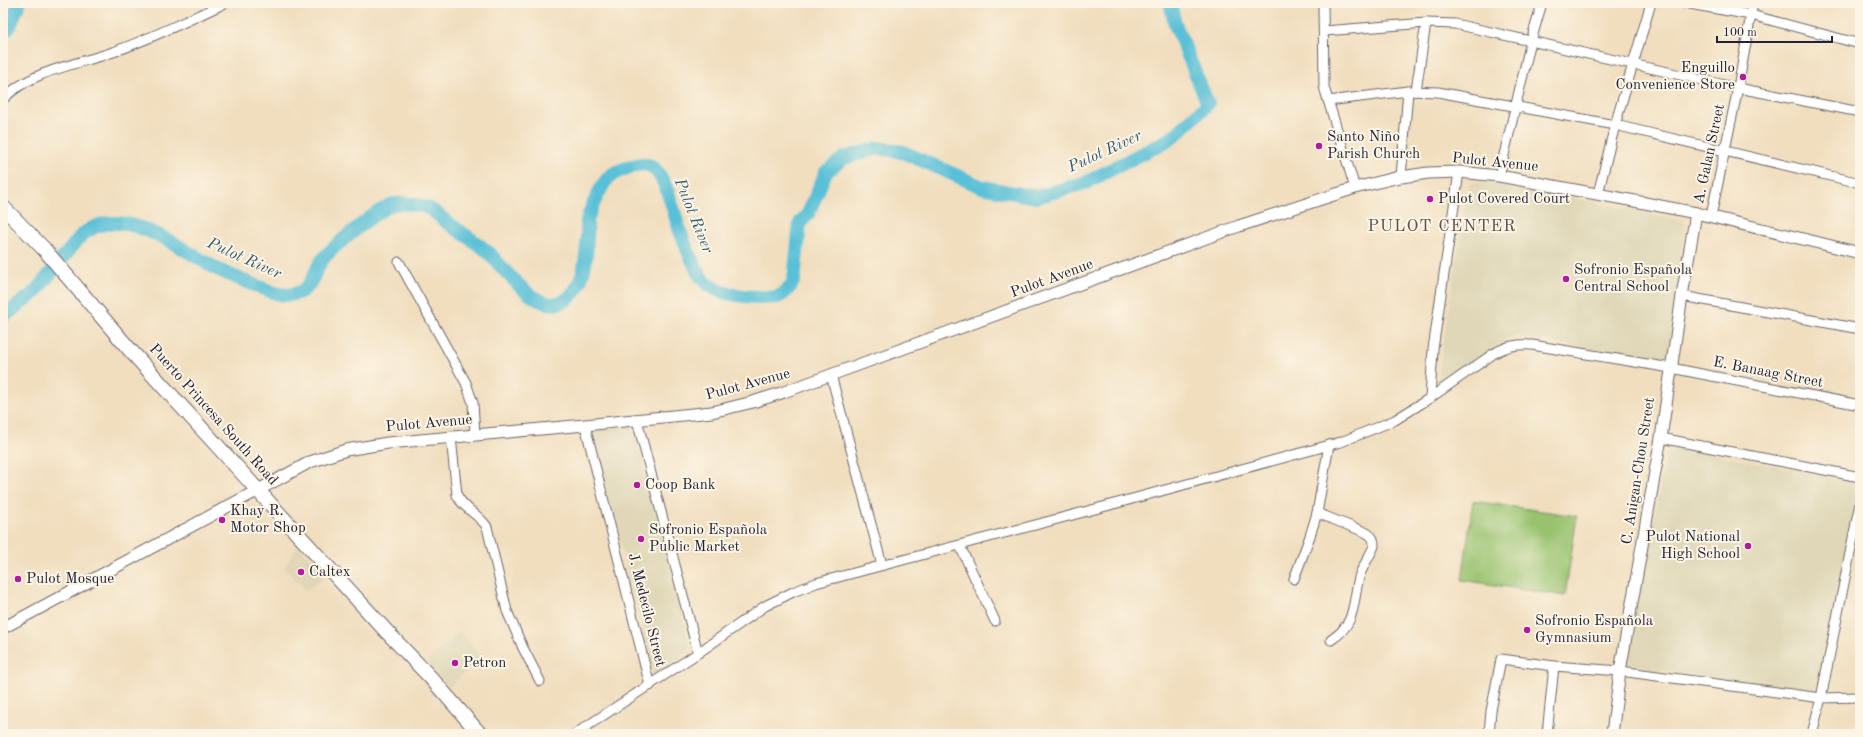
<svg xmlns="http://www.w3.org/2000/svg" width="1863" height="737" viewBox="0 0 1863 737" font-family="'Old Standard TT',serif">
  <rect width="100%" height="100%" fill="#fcf5e5"/>
  <filter id="ink" filterUnits="userSpaceOnUse"><feTurbulence type="fractalNoise" baseFrequency=".025" numOctaves="2"/><feDisplacementMap in="SourceGraphic" scale="8" xChannelSelector="R" yChannelSelector="G"/><feConvolveMatrix kernelMatrix="1 2 1 2 8 2 1 2 1" color-interpolation-filters="sRGB"/></filter>
  <filter id="wash" filterUnits="userSpaceOnUse"><feTurbulence type="fractalNoise" baseFrequency=".012" numOctaves="4" result="noise"/><feDisplacementMap in="SourceGraphic" scale="16" xChannelSelector="R" yChannelSelector="G"/><feGaussianBlur stdDeviation="0.9" result="paint"/><feColorMatrix in="noise" values="0 0 0 0 0 0 0 0 0 0 0 0 0 0 0 0 0 1.4 0 .05"/><feComposite in="paint" operator="in"/></filter>
  <g filter="url(#wash)">
    <rect width="100%" height="100%" fill="#f1debf"/>
    <g fill="#dfd7b7">
      <path d="M 1471,183 L 1503,183 L 1686,222 L 1667,362 L 1513,336 L 1462,367 L 1440,389 L 1437,383 L 1467,195 Z"/>
      <path d="M 634,425 L 691,649 L 654,675 L 592,430 Z"/>
      <path d="M 1668,446 L 1860,482 L 1818,693 L 1625,665 Z"/>
      <path d="M 298,546 L 327,575 L 306,591 L 284,568 Z"/>
      <path d="M 460,632 L 482,657 L 449,687 L 427,662 Z"/>
    </g>
    <path fill="#98c26e" stroke="#5d7254" d="M 1473,501 L 1577,516 L 1565,596 L 1462,580 Z"/>
    <g fill="none" stroke-linecap="round" stroke-linejoin="round">
      <g stroke="#59c0d7" stroke-width="14">
        <path d="M 3,33 L 10,26 L 19,3"/>
        <path d="M 3,317 L 35,292 L 80,237 C 120,198 182,251 219,270 C 232,276 246,282 260,287 C 273,293 288,299 302,291 C 312,285 315,271 321,262 C 328,250 382,206 394,204 C 404,203 419,204 428,208 C 436,212 441,218 448,223 C 462,233 475,241 488,252 C 505,269 539,318 566,300 C 584,288 587,256 587,236 C 588,231 587,226 587,221 C 589,211 602,184 609,177 C 614,173 621,170 627,168 C 634,165 643,162 651,166 C 667,176 674,216 681,234 C 686,247 692,261 699,274 C 710,295 742,297 762,297 C 766,297 772,298 777,297 C 784,295 791,287 794,280 L 800,223 L 808,214 L 826,172 L 844,158 L 878,148 L 903,152 L 982,187 L 1037,197 L 1087,182 L 1172,138 L 1208,104 L 1175,24 L 1170,3"/>
      </g>
    </g>
  </g>
  <g filter="url(#ink)">
    <g fill="none" stroke-linecap="round" stroke-linejoin="round">
      <defs>
        <g id="minor">
          <path d="M 1323,3 L 1324,87 L 1355,188"/>
          <path d="M 1684,3 L 1751,15 L 1860,44"/>
          <path d="M 1324,31 L 1426,23 L 1455,24 L 1738,88 L 1860,112"/>
          <path d="M 1416,91 L 1426,23"/>
          <path d="M 3,99 C 33,69 78,65 116,51 C 154,37 189,20 225,3"/>
          <path d="M 1328,101 L 1408,91 L 1438,92 L 1615,125 L 1860,183"/>
          <path d="M 1499,176 L 1531,41 L 1542,3"/>
          <path d="M 1401,177 L 1408,91"/>
          <path d="M 1598,194 L 1615,125 L 1651,3"/>
          <path d="M 1711,216 L 1738,88 L 1753,3"/>
          <path d="M 399,262 L 466,383 L 473,403 L 475,435"/>
          <path d="M 1682,296 L 1860,329"/>
          <path d="M 831,375 L 882,565"/>
          <path d="M 1430,398 L 1433,349 L 1459,172"/>
          <path d="M 637,420 L 698,653"/>
          <path d="M 585,425 L 650,686"/>
          <path d="M 451,437 L 457,495 C 463,509 479,514 487,527 L 507,611 L 523,648 L 540,681"/>
          <path d="M 1661,438 L 1860,477"/>
          <path d="M 1317,513 L 1365,532 C 1372,536 1374,538 1374,546 C 1370,556 1364,564 1360,574 C 1352,600 1358,623 1331,640"/>
          <path d="M 960,546 L 995,621"/>
          <path d="M 1294,579 L 1310,536 L 1317,513 L 1329,445"/>
          <path d="M 575,734 L 698,653 L 765,606 L 793,592 L 816,583 L 1099,508 L 1341,442 L 1395,420 L 1430,398 L 1493,354 C 1506,346 1516,344 1532,345 L 1671,368 L 1860,405"/>
          <path d="M 1489,734 L 1491,711 L 1501,659 L 1554,666 L 1620,671 L 1821,698 L 1860,503"/>
          <path d="M 1547,734 L 1554,666"/>
          <path d="M 1812,734 L 1821,698 L 1860,697"/>
        </g>
        <g id="tertiary">
          <path d="M 3,628 L 310,462 L 346,450 L 388,443 L 585,425 L 712,412 L 753,402 L 784,392 L 1239,226 L 1355,188 L 1395,178 L 1428,173 L 1459,172 L 1499,176 L 1640,202 L 1696,213 L 1860,253"/>
          <path d="M 1612,734 L 1620,671 L 1661,438 L 1682,296 L 1696,213"/>
        </g>
        <path id="primary" d="M 3,207 L 44,249 L 130,350 L 387,632 L 431,678 L 480,734"/>
      </defs>
      <use href="#minor" stroke="#6a6469" stroke-width="11"/>
      <use href="#tertiary" stroke="#6a6469" stroke-width="13"/>
      <use href="#primary" stroke="#6a6469" stroke-width="16"/>
      <use href="#minor" stroke="#fff" stroke-width="9"/>
      <use href="#tertiary" stroke="#fff" stroke-width="11"/>
      <use href="#primary" stroke="#fff" stroke-width="14"/>
    </g>
  </g>
  <g fill="#b5179e" stroke="#fcf5e5" stroke-width="1.5">
    <circle cx="1743" cy="77" r="4"/>
    <circle cx="1319" cy="146" r="4"/>
    <circle cx="1430" cy="199" r="4"/>
    <circle cx="1566" cy="279" r="4"/>
    <circle cx="637" cy="485" r="4"/>
    <circle cx="222" cy="520" r="4"/>
    <circle cx="641" cy="539" r="4"/>
    <circle cx="1748" cy="546" r="4"/>
    <circle cx="301" cy="572" r="4"/>
    <circle cx="18" cy="579" r="4"/>
    <circle cx="1527" cy="630" r="4"/>
    <circle cx="455" cy="663" r="4"/>
  </g>
  <g text-anchor="middle" dominant-baseline="central" stroke-width="4" stroke-linejoin="round" paint-order="stroke">
    <g font-size="15" fill="#22223b" stroke="#fcf5e5" text-anchor="start">
      <text x="1735" y="68" text-anchor="end">Enguillo<tspan x="1735" dy="17">Convenience Store</tspan></text>
      <text x="1327" y="137">Santo Niño<tspan x="1327" dy="17">Parish Church</tspan></text>
      <text x="1438" y="199">Pulot Covered Court</text>
      <text x="1574" y="270">Sofronio Española<tspan x="1574" dy="17">Central School</tspan></text>
      <text x="645" y="485">Coop Bank</text>
      <text x="230" y="511">Khay R.<tspan x="230" dy="17">Motor Shop</tspan></text>
      <text x="649" y="530">Sofronio Española<tspan x="649" dy="17">Public Market</tspan></text>
      <text x="1740" y="537" text-anchor="end">Pulot National<tspan x="1740" dy="17">High School</tspan></text>
      <text x="309" y="572">Caltex</text>
      <text x="26" y="579">Pulot Mosque</text>
      <text x="1535" y="621">Sofronio Española<tspan x="1535" dy="17">Gymnasium</tspan></text>
      <text x="463" y="663">Petron</text>
    </g>
    <g font-size="15" fill="#22223b" stroke="#fcf5e5">
      <text transform="translate(1710 154) rotate(-78)">A. Galan Street</text>
      <text transform="translate(1495 163) rotate(6)">Pulot Avenue</text>
      <text transform="translate(1052 279) rotate(-20)">Pulot Avenue</text>
      <text transform="translate(1768 373) rotate(11)">E. Banaag Street</text>
      <text transform="translate(748 385) rotate(-15)">Pulot Avenue</text>
      <text transform="translate(213 415) rotate(48)">Puerto Princesa South Road</text>
      <text transform="translate(429 424) rotate(-5)">Pulot Avenue</text>
      <text transform="translate(1639 471) rotate(-81)">C. Anigan-Chou Street</text>
      <text transform="translate(646 610) rotate(76)">J. Medecilo Street</text>
    </g>
    <g font-size="16" font-style="italic" fill="#355972" stroke="#fcf5e5">
      <text transform="translate(1105 152) rotate(-25)">Pulot River</text>
      <text transform="translate(693 216) rotate(68)">Pulot River</text>
      <text transform="translate(244 259) rotate(24)">Pulot River</text>
    </g>
    <g font-size="17" letter-spacing="1" fill="#67504b" stroke="#fcf5e5">
      <text x="1442" y="226">PULOT CENTER</text>
    </g>
  </g>
  <rect width="1863" height="737" fill="none" stroke="#fcf5e5" stroke-width="16"/>
  <path d="M1717 36v6h115v-6" fill="none" stroke="#22223b" stroke-width="2"/>
  <text x="1723" y="36" font-size="12" fill="#22223b" stroke="#fcf5e5" stroke-width="3" paint-order="stroke">100 m</text>
</svg>
